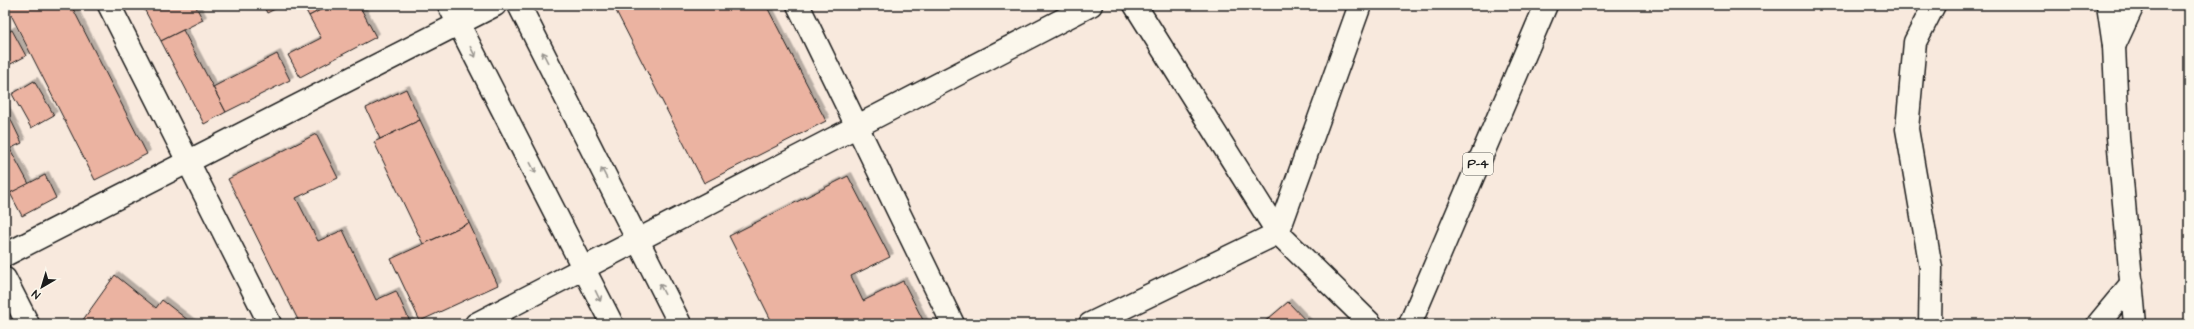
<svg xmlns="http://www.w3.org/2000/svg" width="2194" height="329" viewBox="0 0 2194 329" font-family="'Architects Daughter',sans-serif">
  <defs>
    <filter id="shadow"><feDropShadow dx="3.5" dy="-3.5" stdDeviation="0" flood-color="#0004"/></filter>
  </defs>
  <rect width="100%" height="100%" fill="#f8e9dd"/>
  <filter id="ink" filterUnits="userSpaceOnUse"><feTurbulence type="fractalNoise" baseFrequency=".025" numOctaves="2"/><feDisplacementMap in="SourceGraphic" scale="8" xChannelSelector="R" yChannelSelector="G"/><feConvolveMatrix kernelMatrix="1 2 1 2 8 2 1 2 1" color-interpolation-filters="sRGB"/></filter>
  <g filter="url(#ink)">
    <g fill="#ebb3a1" stroke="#1c1c1c" filter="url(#shadow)">
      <path d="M 6,5 L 71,5 L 147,154 L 95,180 Z"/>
      <path d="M 142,5 L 195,5 L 203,20 L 161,41 Z"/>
      <path d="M 263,5 L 283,5 L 267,13 Z"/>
      <path d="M 303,5 L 330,5 L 309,16 Z"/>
      <path d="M 330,5 L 359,5 L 376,37 L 300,77 L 288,55 L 321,38 L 309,16 Z"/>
      <path d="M 613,5 L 766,5 L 826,121 L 704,183 Z"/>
      <path d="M 12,30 L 26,56 L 5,67 L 5,34 Z"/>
      <path d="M 183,30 L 226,112 L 204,124 L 161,41 Z"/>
      <path d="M 277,54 L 290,80 L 226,112 L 213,87 Z"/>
      <path d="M 34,81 L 54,115 L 31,128 L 12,94 Z"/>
      <path d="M 406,89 L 420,120 L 380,139 L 366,108 Z"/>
      <path d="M 5,109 L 10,118 L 5,121 Z"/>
      <path d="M 10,118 L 22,143 L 5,151 L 5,121 Z"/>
      <path d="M 420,120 L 469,223 L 423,244 L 374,142 Z"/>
      <path d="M 316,134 L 338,178 L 296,198 L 318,241 L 343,230 L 376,300 L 396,291 L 411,324 L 300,324 L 228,179 Z"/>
      <path d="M 10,149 L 29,184 L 10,193 L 5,184 L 5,151 Z"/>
      <path d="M 45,175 L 56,198 L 22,216 L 10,193 Z"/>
      <path d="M 848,176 L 890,257 L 851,276 L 863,301 L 903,281 L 925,324 L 773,324 L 729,236 Z"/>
      <path d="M 469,223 L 498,285 L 420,321 L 391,259 Z"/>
      <path d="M 115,275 L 156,308 L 162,300 L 193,324 L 80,324 Z"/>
      <path d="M 1288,302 L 1309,324 L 1262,324 Z"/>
    </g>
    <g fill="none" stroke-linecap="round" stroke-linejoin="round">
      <defs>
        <g id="minor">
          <path d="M 109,5 L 270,324"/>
          <path d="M 449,5 L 612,324"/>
          <path d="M 519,5 L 680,324"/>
          <path d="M 798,5 L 953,324"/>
          <path d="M 1135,5 L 1278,233 L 1371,324"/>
          <path d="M 2108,5 L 2114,46 L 2118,137 L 2135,324"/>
          <path d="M 2114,46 L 2133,5"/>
          <path d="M 5,255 L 495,5"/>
          <path d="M 5,279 L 28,324"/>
          <path d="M 476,324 L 1091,5"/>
          <path d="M 1090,324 L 1278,233 L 1360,5"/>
          <path d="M 1930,324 L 1931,268 L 1907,129 L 1915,42 L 1934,5"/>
          <path d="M 2098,324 L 2132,283"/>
        </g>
        <path id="highway" d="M 1410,324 L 1546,5"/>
      </defs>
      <use href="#minor" stroke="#1c1c1c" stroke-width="25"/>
      <use href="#highway" stroke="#1c1c1c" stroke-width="25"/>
      <use href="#minor" stroke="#fbf7ec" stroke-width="22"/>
      <use href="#highway" stroke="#fbf7ec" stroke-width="22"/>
    </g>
    <defs><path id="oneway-shaft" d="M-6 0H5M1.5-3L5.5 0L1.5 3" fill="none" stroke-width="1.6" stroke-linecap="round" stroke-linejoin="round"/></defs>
    <g stroke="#97948e">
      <use href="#oneway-shaft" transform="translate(473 52) rotate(63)"/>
      <use href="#oneway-shaft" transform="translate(545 57) rotate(-117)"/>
      <use href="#oneway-shaft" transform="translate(533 168) rotate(63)"/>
      <use href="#oneway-shaft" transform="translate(604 173) rotate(-117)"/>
      <use href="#oneway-shaft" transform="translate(662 289) rotate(-117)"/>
      <use href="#oneway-shaft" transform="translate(598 296) rotate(64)"/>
    </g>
  </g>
  <g text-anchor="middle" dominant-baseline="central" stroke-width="3" stroke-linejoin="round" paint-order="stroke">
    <rect fill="#fbf7ec" stroke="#5f5e5a" stroke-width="1" x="1463" y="153" width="30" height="22" rx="3"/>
    <g font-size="13" font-weight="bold" fill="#1c1c1c">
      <text x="1478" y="164">P-4</text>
    </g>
  </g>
  <rect width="2194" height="329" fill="none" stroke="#fbf7ec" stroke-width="20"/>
  <rect x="10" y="10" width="2174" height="309" fill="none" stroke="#1c1c1c" stroke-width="1.5" filter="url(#ink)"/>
  <g transform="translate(42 287) rotate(218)" stroke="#fbf7ec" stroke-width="3" paint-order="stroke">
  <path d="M0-3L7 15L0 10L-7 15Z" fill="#1c1c1c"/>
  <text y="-6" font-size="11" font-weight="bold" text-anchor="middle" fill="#1c1c1c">N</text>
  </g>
</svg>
